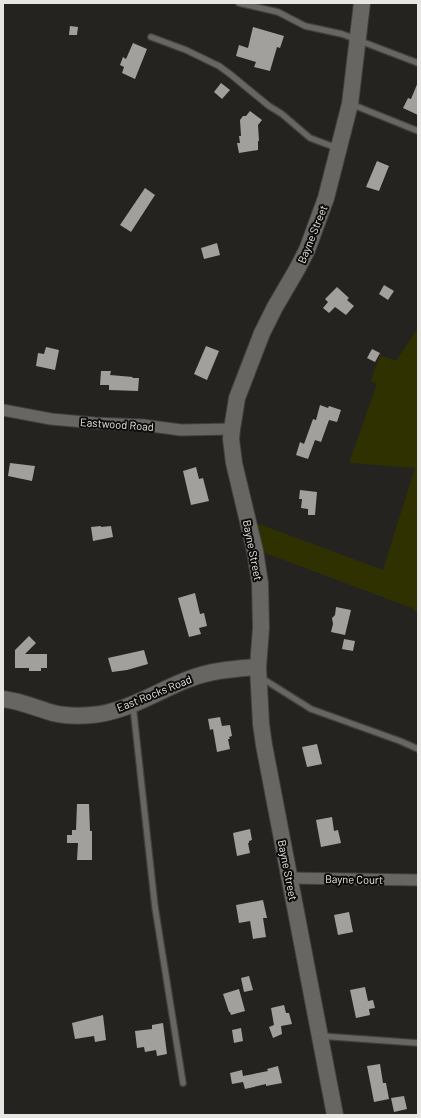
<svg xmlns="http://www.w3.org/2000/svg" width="421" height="1118" viewBox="0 0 421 1118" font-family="Barlow,sans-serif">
  <rect width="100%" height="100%" fill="#242320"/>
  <path fill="#2f3200" d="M 418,328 L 418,613 L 412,608 L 260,551 L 256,523 L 383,570 L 415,468 L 349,463 L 377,384 L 371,381 L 380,355 L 396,361 Z"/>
  <g fill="#a2a09c">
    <path d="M 70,26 L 78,27 L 77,35 L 69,35 Z"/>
    <path d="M 253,27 L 284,36 L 280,48 L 277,47 L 270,71 L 254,67 L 256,62 L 236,56 L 239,45 L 248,48 Z"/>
    <path d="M 133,43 L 147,49 L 135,79 L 122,73 L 124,67 L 120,65 L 123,57 L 126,59 Z"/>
    <path d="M 418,82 L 418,115 L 403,108 L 408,98 L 411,99 Z"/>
    <path d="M 221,83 L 230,90 L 222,99 L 214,92 Z"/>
    <path d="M 250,111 L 262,120 L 258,125 L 259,141 L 258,141 L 258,150 L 239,153 L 237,143 L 240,143 L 239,136 L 241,136 L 240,120 L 243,116 L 246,116 Z"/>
    <path d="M 377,161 L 389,166 L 379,191 L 366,187 Z"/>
    <path d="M 145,188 L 155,195 L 131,232 L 120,225 Z"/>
    <path d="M 217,243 L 220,255 L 204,259 L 201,248 Z"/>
    <path d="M 384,285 L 394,291 L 388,300 L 379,294 Z"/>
    <path d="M 337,287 L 349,298 L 347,300 L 354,306 L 346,315 L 335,307 L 329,313 L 323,308 L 328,302 L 325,299 Z"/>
    <path d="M 206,346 L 219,351 L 207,380 L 194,374 Z"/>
    <path d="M 46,347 L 59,350 L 55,370 L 36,366 L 38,353 L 44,354 Z"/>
    <path d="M 372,349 L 380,353 L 375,362 L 367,358 Z"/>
    <path d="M 101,371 L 111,371 L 110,375 L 133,377 L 132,378 L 139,378 L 138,391 L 109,390 L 109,385 L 100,385 Z"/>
    <path d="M 320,405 L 328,408 L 329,406 L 341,410 L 337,422 L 329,420 L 321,442 L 315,440 L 308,459 L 296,455 L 300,442 L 304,444 L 313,419 L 316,420 Z"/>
    <path d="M 10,463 L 35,466 L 32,481 L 8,476 Z"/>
    <path d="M 196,467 L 199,479 L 203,478 L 209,501 L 191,505 L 183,471 Z"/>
    <path d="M 300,490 L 317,492 L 315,515 L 308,515 L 308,509 L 301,508 L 302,499 L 299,499 Z"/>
    <path d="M 101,526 L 101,527 L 111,526 L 113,537 L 93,541 L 91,527 Z"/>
    <path d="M 195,593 L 200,614 L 204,613 L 207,626 L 199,628 L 201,634 L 189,637 L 178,598 Z"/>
    <path d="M 336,607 L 351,610 L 345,635 L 331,632 L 333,624 L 332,618 L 335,615 Z"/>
    <path d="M 29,636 L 36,643 L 25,654 L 47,654 L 47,668 L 41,668 L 41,671 L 29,671 L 29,668 L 15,668 L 15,650 Z"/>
    <path d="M 344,639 L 355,641 L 353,651 L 342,649 Z"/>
    <path d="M 144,650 L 148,664 L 127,670 L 112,672 L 108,658 Z"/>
    <path d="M 220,717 L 222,726 L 230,725 L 232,736 L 229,737 L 230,739 L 228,739 L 230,749 L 217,752 L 213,729 L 210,730 L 208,719 Z"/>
    <path d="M 317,744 L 322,764 L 307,767 L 302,747 Z"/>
    <path d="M 77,804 L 89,804 L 90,831 L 92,831 L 92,860 L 77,860 L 78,843 L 67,843 L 67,835 L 72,835 L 72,830 L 76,830 Z"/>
    <path d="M 332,817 L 334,831 L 338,830 L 341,843 L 321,847 L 316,820 Z"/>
    <path d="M 250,829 L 252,840 L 249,841 L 249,843 L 248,843 L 250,853 L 237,856 L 233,833 Z"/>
    <path d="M 263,900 L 267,918 L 263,918 L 266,937 L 253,939 L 250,921 L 239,923 L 236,905 Z"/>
    <path d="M 349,912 L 353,932 L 338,935 L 334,915 Z"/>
    <path d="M 249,976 L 253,990 L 244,992 L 241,978 Z"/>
    <path d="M 365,987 L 368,1001 L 373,1000 L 375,1008 L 369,1009 L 370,1015 L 356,1018 L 350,990 Z"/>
    <path d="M 239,989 L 245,1011 L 231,1015 L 230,1012 L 229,1012 L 223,994 Z"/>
    <path d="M 284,1005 L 286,1013 L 289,1013 L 292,1024 L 281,1026 L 282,1034 L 273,1038 L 269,1027 L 274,1025 L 271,1008 Z"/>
    <path d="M 103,1015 L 106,1040 L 95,1042 L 94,1036 L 75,1039 L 72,1023 Z"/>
    <path d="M 163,1023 L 167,1054 L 157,1056 L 156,1050 L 145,1052 L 144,1047 L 137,1048 L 135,1031 L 152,1029 L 152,1025 Z"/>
    <path d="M 241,1028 L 243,1041 L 234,1043 L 232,1030 Z"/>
    <path d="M 380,1064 L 383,1083 L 386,1083 L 389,1099 L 374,1102 L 367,1066 Z"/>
    <path d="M 278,1066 L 282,1083 L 266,1086 L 266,1084 L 245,1089 L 243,1082 L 232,1084 L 230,1073 L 242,1070 L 243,1076 L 268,1071 L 267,1069 Z"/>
    <path d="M 404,1096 L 407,1109 L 394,1112 L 391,1098 Z"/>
  </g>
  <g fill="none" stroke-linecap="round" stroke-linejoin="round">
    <defs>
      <g id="lane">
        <path d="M 239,3 L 278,12 L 305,26 L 342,34 L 418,63"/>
        <path d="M 151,37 L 186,50 L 219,66 L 230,74 L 269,106 L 282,114 L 310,138 L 337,148"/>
        <path d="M 351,104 L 418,131"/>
        <path d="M 260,677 L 311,709 L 400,741 L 418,749"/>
        <path d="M 133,706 L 155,907 L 183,1083"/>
        <path d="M 321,1036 L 418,1043"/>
      </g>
      <g id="street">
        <path d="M 3,410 L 51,419 L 95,423 L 143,425 L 181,430 L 232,429"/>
        <path d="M 290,878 L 418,880"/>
      </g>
      <g id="secondary">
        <path d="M 3,699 C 20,701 36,708 53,713 C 65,716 80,716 92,715 C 127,712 157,691 189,679 C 212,670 234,669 258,667"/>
        <path d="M 335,1115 L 264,745 L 261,724 L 258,667 L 261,628 L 260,583 L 255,551 L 234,463 L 231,439 L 232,429 L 237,398 L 262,333 L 275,307 L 296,271 L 307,250 L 326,198 L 350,104 L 362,3"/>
      </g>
    </defs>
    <use href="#lane" stroke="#42403e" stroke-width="8"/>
    <use href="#street" stroke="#42403e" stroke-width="13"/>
    <use href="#secondary" stroke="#42403e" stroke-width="18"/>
    <use href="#lane" stroke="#686662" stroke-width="5.5"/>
    <use href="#street" stroke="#686662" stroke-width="11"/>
    <use href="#secondary" stroke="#686662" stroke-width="16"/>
  </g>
  <g text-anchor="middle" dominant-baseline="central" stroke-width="4" stroke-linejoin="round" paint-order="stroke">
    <g font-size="11" fill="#e8e6e4" stroke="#0d0c0b">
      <text transform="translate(312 234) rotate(-68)">Bayne Street</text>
      <text transform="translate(117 424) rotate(4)">Eastwood Road</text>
      <text transform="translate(253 550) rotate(79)">Bayne Street</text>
      <text transform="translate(154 693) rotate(-22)">East Rocks Road</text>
      <text transform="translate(288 870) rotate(79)">Bayne Street</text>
      <text transform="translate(354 879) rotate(1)">Bayne Court</text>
    </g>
  </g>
  <rect width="421" height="1118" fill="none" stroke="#e8e6e4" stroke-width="8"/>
</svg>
